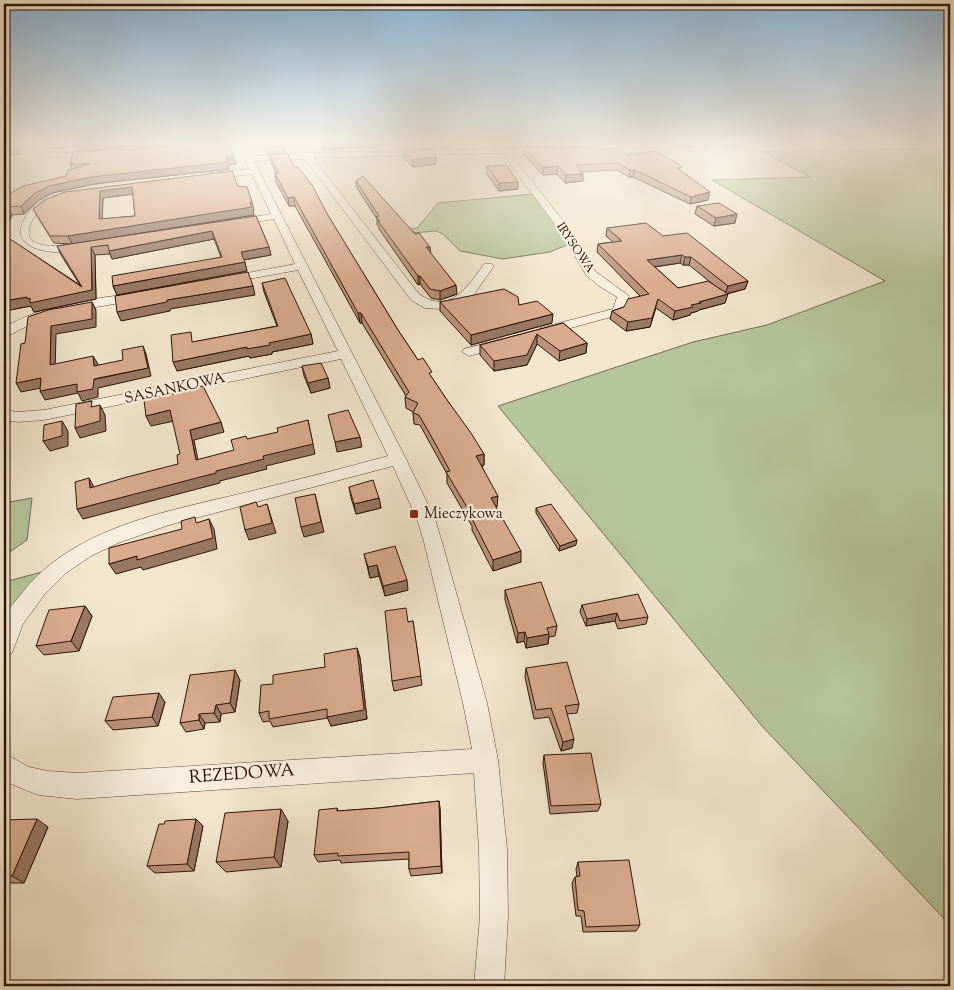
<svg xmlns="http://www.w3.org/2000/svg" width="954" height="990" viewBox="0 0 954 990" font-family="'Sorts Mill Goudy',serif">
  <rect width="100%" height="100%" fill="#f2e6cd"/>
  <filter id="stains"><feTurbulence type="fractalNoise" baseFrequency=".004" numOctaves="4"/><feColorMatrix values="0 0 0 0 .2 0 0 0 0 .09 0 0 0 0 .02 0 0 0 .5 -.17"/></filter>
  <radialGradient id="worn" r=".72"><stop offset=".6" stop-color="#630" stop-opacity="0"/><stop offset="1" stop-color="#630" stop-opacity=".3"/></radialGradient>
  <g fill="#b6c69c" stroke="#716e52">
    <path d="M 695,144 L 902,144 L 688,147 Z"/>
    <path d="M 950,149 L 950,925 L 762,726 L 498,406 L 693,342 L 767,325 L 885,281 L 712,180 L 810,177 L 761,151 Z"/>
    <path d="M 533,194 L 560,230 L 569,244 L 550,252 L 503,259 L 460,251 L 443,234 L 436,231 L 399,234 L 399,231 L 417,228 L 438,203 Z"/>
    <path d="M 32,498 L 27,540 L 4,556 L 4,503 Z"/>
    <path d="M 42,572 L 11,608 L 4,621 L 4,582 Z"/>
  </g>
  <g fill="none" stroke-linecap="round" stroke-linejoin="round">
    <defs>
      <g id="street">
        <path d="M 27,144 L 35,144 C 47,158 79,151 96,151 L 100,153 L 96,155 C 75,157 41,163 27,144 Z"/>
        <path d="M 237,144 L 245,144 L 251,156 L 306,153 L 550,148 L 550,152 L 547,152 L 510,153 L 571,231 L 595,271 L 629,296 L 622,314 L 545,335 L 540,334 L 538,331 L 540,328 L 613,309 L 617,297 L 599,286 L 586,275 L 562,234 L 502,153 L 313,158 L 419,294 C 451,316 468,286 484,264 L 492,264 L 494,266 L 470,300 L 461,304 L 441,309 L 425,308 L 411,300 L 305,159 L 254,161 L 406,459 L 435,519 L 442,542 L 487,703 L 498,760 L 507,849 L 508,916 L 504,986 L 474,986 L 480,916 L 479,849 L 474,773 L 77,799 L 38,795 L 4,781 L 4,753 L 29,767 L 48,771 L 77,773 L 472,749 L 463,703 L 424,542 L 417,519 L 393,466 L 169,525 L 118,543 L 91,556 L 66,573 L 44,595 L 23,624 L 12,653 L 4,655 C 4,644 1,628 5,618 C 8,608 16,601 22,593 C 76,524 176,510 256,490 C 300,479 345,468 388,456 L 341,359 L 44,420 L 18,422 L 4,420 L 4,410 L 18,412 L 44,410 L 338,351 L 298,270 L 226,283 L 220,280 L 226,277 L 295,264 L 274,219 L 235,226 L 230,223 L 235,220 L 271,214 L 252,174 L 210,179 L 206,176 L 210,173 L 249,169 Z"/>
        <path d="M 595,148 L 657,148 L 661,150 L 657,152 L 595,152 Z"/>
        <path d="M 53,195 L 58,198 L 56,200 C 46,205 35,213 31,223 C 16,258 78,240 86,248 L 85,250 C 60,256 0,253 28,213 C 34,205 43,198 53,195 Z"/>
        <path d="M 139,292 L 145,296 L 143,299 L 56,314 L 39,320 L 4,338 L 4,328 C 44,303 93,300 139,292 Z"/>
        <path d="M 503,339 L 510,343 L 508,346 L 469,356 L 462,352 L 464,349 Z"/>
      </g>
    </defs>
    <use href="#street" stroke="#5e493a" stroke-width="1"/>
    <use href="#street" fill="#f7efde" fill-rule="evenodd"/>
  </g>
  <g fill="#bb937b" stroke="#2c1509" fill-rule="evenodd">
    <path d="M 43,144 L 163,144 L 80,151 L 78,151 L 75,145 L 54,149 L 45,147 Z"/>
    <path d="M 261,144 L 282,144 L 284,147 L 285,153 L 267,154 Z"/>
    <path d="M 319,144 L 458,144 L 448,148 L 397,149 L 393,145 L 361,148 L 359,147 L 324,150 Z"/>
    <path d="M 514,144 L 580,144 L 580,147 L 517,147 Z"/>
    <path d="M 524,148 L 597,150 L 628,155 L 681,171 L 708,200 L 690,204 L 633,177 L 629,177 L 617,170 L 582,172 L 583,181 L 565,183 L 557,174 L 543,175 L 524,155 Z"/>
    <path d="M 140,149 L 236,164 L 228,165 L 229,169 L 94,184 L 52,193 L 39,200 L 24,214 L 12,215 L 4,234 L 4,197 L 66,176 L 72,169 L 70,164 Z"/>
    <path d="M 404,151 L 436,157 L 436,164 L 413,167 L 404,158 Z"/>
    <path d="M 269,154 L 295,168 L 329,217 L 398,330 L 418,360 L 432,378 L 484,454 L 484,465 L 482,466 L 497,507 L 496,507 L 521,562 L 493,571 L 472,530 L 472,526 L 447,483 L 447,474 L 436,454 L 420,425 L 414,424 L 413,413 L 413,412 L 406,408 L 405,397 L 406,396 L 362,323 L 360,323 L 295,206 L 289,206 L 276,182 L 275,173 L 276,173 L 271,162 Z"/>
    <path d="M 487,166 L 518,189 L 499,191 L 487,174 Z"/>
    <path d="M 356,181 L 430,247 L 430,253 L 457,294 L 440,300 L 431,298 L 420,284 L 418,285 L 379,229 L 379,226 L 377,225 L 377,219 L 357,188 Z"/>
    <path d="M 238,186 L 254,210 L 253,210 L 254,215 L 72,244 L 54,243 L 37,216 L 33,209 L 45,200 ZM 133,194 L 135,216 L 102,219 L 103,198 Z"/>
    <path d="M 697,206 L 735,223 L 714,226 L 695,214 Z"/>
    <path d="M 256,216 L 269,247 L 271,255 L 244,260 L 247,271 L 117,295 L 113,286 L 221,257 L 214,239 L 112,259 L 110,254 L 95,255 L 96,299 L 34,312 L 31,306 L 4,311 L 4,314 L 4,235 L 80,285 L 61,255 L 57,246 Z"/>
    <path d="M 607,228 L 663,236 L 748,281 L 745,289 L 727,294 L 725,303 L 699,310 L 698,311 L 691,313 L 690,315 L 673,320 L 656,308 L 650,327 L 626,331 L 610,319 L 612,311 L 624,307 L 640,296 L 597,252 L 598,244 L 613,242 L 606,236 ZM 680,263 L 683,265 L 689,265 L 715,286 L 678,288 L 655,267 Z"/>
    <path d="M 262,283 L 311,334 L 313,344 L 272,352 L 272,354 L 250,358 L 249,356 L 177,371 L 194,342 L 277,326 L 264,292 Z"/>
    <path d="M 440,302 L 519,305 L 552,323 L 471,345 L 440,311 Z"/>
    <path d="M 563,323 L 587,343 L 586,353 L 559,361 L 537,344 L 527,365 L 494,371 L 480,355 L 480,345 Z"/>
    <path d="M 302,366 L 328,378 L 330,388 L 311,393 L 304,376 Z"/>
    <path d="M 349,487 L 379,498 L 381,508 L 356,514 L 351,498 Z"/>
    <path d="M 536,508 L 576,545 L 559,551 L 536,513 Z"/>
    <path d="M 364,554 L 408,590 L 385,596 L 379,576 L 370,578 Z"/>
    <path d="M 505,590 L 557,626 L 555,636 L 549,637 L 548,644 L 526,648 L 524,641 L 517,643 L 505,600 Z"/>
    <path d="M 582,605 L 648,617 L 646,624 L 618,629 L 615,621 L 586,626 L 580,612 Z"/>
    <path d="M 85,606 L 92,616 L 79,651 L 44,655 L 36,646 Z"/>
    <path d="M 413,621 L 422,685 L 394,691 L 392,681 L 408,622 Z"/>
    <path d="M 357,648 L 360,658 L 367,719 L 331,726 L 328,718 L 273,727 L 270,721 L 263,722 L 259,713 L 273,684 L 325,667 Z"/>
    <path d="M 526,668 L 579,704 L 577,713 L 567,714 L 572,748 L 561,751 L 549,717 L 534,719 L 525,677 Z"/>
    <path d="M 240,680 L 235,712 L 221,714 L 220,722 L 205,723 L 204,729 L 186,732 L 180,723 Z"/>
    <path d="M 165,702 L 158,726 L 113,730 L 105,721 Z"/>
    <path d="M 544,755 L 601,804 L 598,811 L 550,814 L 543,763 Z"/>
    <path d="M 439,801 L 440,809 L 442,873 L 411,876 L 409,869 L 409,859 L 341,863 L 340,860 L 318,862 L 314,855 L 337,808 L 338,811 L 379,808 Z"/>
    <path d="M 4,820 L 48,827 L 24,883 L 4,883 Z"/>
    <path d="M 288,821 L 281,867 L 226,872 L 216,862 Z"/>
    <path d="M 203,826 L 194,871 L 155,873 L 147,866 Z"/>
    <path d="M 578,862 L 640,925 L 636,931 L 583,932 L 581,916 L 576,916 L 572,883 L 575,877 L 577,877 L 576,869 Z"/>
  </g>
  <g fill="#997864" stroke="#2c1509">
    <path d="M 51,144 L 79,144 L 54,149 Z"/>
    <path d="M 77,144 L 163,144 L 80,151 Z"/>
    <path d="M 323,144 L 359,144 L 359,147 L 324,150 Z"/>
    <path d="M 360,144 L 393,144 L 393,145 L 361,148 Z"/>
    <path d="M 447,144 L 458,144 L 448,148 Z"/>
    <path d="M 16,145 L 20,154 L 4,156 L 4,147 Z"/>
    <path d="M 234,157 L 236,164 L 228,165 L 229,169 L 94,184 L 52,193 L 39,200 L 24,214 L 21,206 L 35,193 L 49,186 L 91,177 Z"/>
    <path d="M 436,157 L 436,164 L 413,167 L 412,160 Z"/>
    <path d="M 558,166 L 557,174 L 543,175 L 543,168 Z"/>
    <path d="M 630,170 L 635,170 L 633,177 L 629,177 Z"/>
    <path d="M 583,174 L 583,181 L 565,183 L 566,175 Z"/>
    <path d="M 518,182 L 518,189 L 499,191 L 499,183 Z"/>
    <path d="M 132,187 L 134,194 L 103,198 L 102,227 L 99,219 L 100,191 Z"/>
    <path d="M 710,192 L 708,200 L 690,204 L 691,197 Z"/>
    <path d="M 294,197 L 295,206 L 289,206 L 288,198 Z"/>
    <path d="M 252,202 L 254,210 L 253,210 L 254,215 L 72,244 L 68,236 Z"/>
    <path d="M 8,207 L 12,215 L 4,234 L 4,217 Z"/>
    <path d="M 737,214 L 735,223 L 714,226 L 716,218 Z"/>
    <path d="M 212,231 L 214,239 L 112,259 L 109,251 Z"/>
    <path d="M 91,247 L 95,255 L 96,299 L 34,312 L 31,306 L 4,311 L 4,314 L 4,301 L 27,297 L 92,290 Z"/>
    <path d="M 269,247 L 271,255 L 243,260 L 241,252 Z"/>
    <path d="M 426,247 L 430,247 L 431,255 Z"/>
    <path d="M 682,255 L 680,263 L 646,268 L 647,260 Z"/>
    <path d="M 685,257 L 691,257 L 689,265 L 683,265 Z"/>
    <path d="M 245,262 L 247,271 L 117,295 L 113,286 Z"/>
    <path d="M 418,276 L 420,276 L 420,284 L 418,285 Z"/>
    <path d="M 748,281 L 745,289 L 725,294 L 728,286 Z"/>
    <path d="M 456,285 L 457,294 L 440,300 L 440,291 Z"/>
    <path d="M 253,286 L 255,295 L 170,309 L 170,311 L 121,321 L 117,312 L 167,300 Z"/>
    <path d="M 728,294 L 725,303 L 699,310 L 698,311 L 691,313 L 690,315 L 673,320 L 675,311 L 699,302 Z"/>
    <path d="M 658,299 L 650,327 L 626,331 L 628,322 Z"/>
    <path d="M 92,302 L 96,310 L 96,327 L 56,334 L 55,373 L 50,365 L 51,326 Z"/>
    <path d="M 358,313 L 361,313 L 362,323 L 360,323 Z"/>
    <path d="M 553,314 L 552,323 L 471,345 L 471,335 Z"/>
    <path d="M 311,334 L 313,344 L 272,352 L 272,354 L 250,358 L 249,356 L 177,371 L 173,362 Z"/>
    <path d="M 537,334 L 537,344 L 527,365 L 494,371 L 494,361 Z"/>
    <path d="M 587,343 L 586,353 L 559,361 L 560,351 Z"/>
    <path d="M 143,346 L 146,354 L 151,376 L 98,388 L 98,397 L 82,401 L 78,393 L 45,400 L 40,391 L 148,368 Z"/>
    <path d="M 93,356 L 98,364 L 98,374 L 94,366 Z"/>
    <path d="M 41,378 L 46,387 L 21,392 L 16,383 Z"/>
    <path d="M 328,378 L 330,388 L 311,393 L 308,383 Z"/>
    <path d="M 100,405 L 105,415 L 106,431 L 80,438 L 75,428 Z"/>
    <path d="M 170,410 L 174,421 L 151,426 L 146,416 Z"/>
    <path d="M 308,420 L 315,454 L 266,466 L 267,469 L 220,481 L 220,483 L 83,519 L 77,509 L 216,471 L 263,456 Z"/>
    <path d="M 62,421 L 68,431 L 68,446 L 50,451 L 43,441 Z"/>
    <path d="M 221,422 L 224,432 L 194,440 L 200,470 L 196,460 L 190,430 Z"/>
    <path d="M 360,437 L 362,447 L 337,452 L 335,442 Z"/>
    <path d="M 484,454 L 484,465 L 476,467 L 476,456 Z"/>
    <path d="M 89,478 L 95,489 L 90,488 Z"/>
    <path d="M 315,494 L 324,532 L 304,537 L 301,527 Z"/>
    <path d="M 498,496 L 497,507 L 491,509 L 491,498 Z"/>
    <path d="M 379,498 L 381,508 L 356,514 L 354,504 Z"/>
    <path d="M 267,504 L 276,533 L 249,540 L 245,530 Z"/>
    <path d="M 209,519 L 214,529 L 217,549 L 143,570 L 141,567 L 116,574 L 109,564 L 137,556 Z"/>
    <path d="M 577,540 L 576,545 L 559,551 L 560,546 Z"/>
    <path d="M 521,551 L 521,562 L 493,571 L 493,560 Z"/>
    <path d="M 377,565 L 379,576 L 370,578 L 368,567 Z"/>
    <path d="M 407,580 L 408,590 L 385,596 L 383,586 Z"/>
    <path d="M 85,606 L 92,616 L 79,651 L 71,641 Z"/>
    <path d="M 617,613 L 615,621 L 586,626 L 587,619 Z"/>
    <path d="M 525,632 L 524,641 L 517,643 L 518,633 Z"/>
    <path d="M 549,634 L 548,644 L 526,648 L 527,638 Z"/>
    <path d="M 357,648 L 360,658 L 367,719 L 331,726 L 327,717 Z"/>
    <path d="M 235,670 L 240,680 L 235,712 L 230,703 Z"/>
    <path d="M 159,693 L 165,702 L 158,726 L 152,717 Z"/>
    <path d="M 216,705 L 221,714 L 220,722 L 214,713 Z"/>
    <path d="M 199,714 L 205,723 L 204,729 L 199,720 Z"/>
    <path d="M 574,739 L 572,748 L 561,751 L 563,742 Z"/>
    <path d="M 439,801 L 440,809 L 442,873 L 441,866 Z"/>
    <path d="M 281,809 L 288,821 L 281,867 L 274,857 Z"/>
    <path d="M 37,819 L 48,827 L 24,883 L 12,876 Z"/>
    <path d="M 196,819 L 203,826 L 194,871 L 187,864 Z"/>
  </g>
  <g fill="#daab8f" stroke="#2c1509" fill-rule="evenodd">
    <path d="M 4,144 L 15,144 L 16,145 L 4,147 Z"/>
    <path d="M 185,144 L 230,144 L 234,157 L 226,158 L 228,162 L 91,177 L 49,186 L 35,193 L 21,206 L 8,207 L 4,217 L 4,197 L 23,186 L 66,176 L 68,170 L 90,164 L 70,164 L 73,152 L 140,149 Z"/>
    <path d="M 263,144 L 282,144 L 284,147 L 265,147 Z"/>
    <path d="M 593,147 L 597,150 L 618,148 L 628,155 L 656,151 L 680,165 L 682,168 L 677,168 L 710,192 L 691,197 L 635,170 L 630,170 L 618,163 L 576,165 L 583,174 L 566,175 L 558,166 L 543,168 L 524,148 Z"/>
    <path d="M 431,150 L 436,157 L 412,160 L 404,151 Z"/>
    <path d="M 287,153 L 295,168 L 298,167 L 312,185 L 329,217 L 398,330 L 418,360 L 423,358 L 432,372 L 429,373 L 445,397 L 471,433 L 484,454 L 476,456 L 498,496 L 491,498 L 521,551 L 493,560 L 472,519 L 474,519 L 446,472 L 450,471 L 435,443 L 419,415 L 413,413 L 418,403 L 405,397 L 409,392 L 361,313 L 358,313 L 294,197 L 288,198 L 275,173 L 279,173 L 269,154 Z"/>
    <path d="M 506,165 L 518,182 L 499,183 L 487,166 Z"/>
    <path d="M 232,171 L 238,186 L 247,187 L 252,202 L 250,203 L 252,207 L 68,236 L 50,236 L 33,209 L 45,200 L 65,192 ZM 132,187 L 135,216 L 99,219 L 100,191 Z"/>
    <path d="M 363,176 L 415,234 L 419,233 L 430,247 L 426,247 L 456,285 L 440,291 L 430,289 L 420,276 L 418,276 L 378,221 L 380,221 L 376,217 L 379,216 L 356,181 Z"/>
    <path d="M 719,203 L 737,214 L 716,218 L 697,206 Z"/>
    <path d="M 256,216 L 269,247 L 241,252 L 245,262 L 113,286 L 112,276 L 222,257 L 212,231 L 109,251 L 108,245 L 91,247 L 92,290 L 30,303 L 30,298 L 27,299 L 27,297 L 4,301 L 4,235 L 82,287 L 57,246 Z"/>
    <path d="M 646,223 L 663,236 L 687,233 L 748,281 L 728,286 L 691,257 L 685,257 L 682,255 L 647,260 L 678,288 L 708,281 L 728,294 L 699,302 L 701,303 L 691,305 L 693,307 L 675,311 L 658,299 L 652,318 L 628,322 L 612,311 L 624,307 L 628,299 L 649,294 L 598,244 L 622,241 L 607,228 Z"/>
    <path d="M 248,272 L 253,286 L 167,300 L 167,302 L 117,312 L 115,296 Z"/>
    <path d="M 285,278 L 311,334 L 269,343 L 270,345 L 247,349 L 247,347 L 173,362 L 171,335 L 191,332 L 192,342 L 278,326 L 262,283 Z"/>
    <path d="M 504,289 L 518,297 L 519,305 L 537,301 L 553,314 L 471,335 L 440,302 Z"/>
    <path d="M 92,302 L 92,319 L 51,326 L 50,365 L 93,356 L 94,366 L 123,360 L 122,350 L 143,346 L 148,368 L 94,379 L 93,389 L 77,392 L 77,384 L 40,391 L 41,378 L 16,383 L 21,344 L 25,343 L 28,317 L 48,310 Z"/>
    <path d="M 563,323 L 587,343 L 560,351 L 537,334 L 527,355 L 494,361 L 480,345 Z"/>
    <path d="M 321,363 L 328,378 L 308,383 L 302,366 Z"/>
    <path d="M 203,386 L 221,422 L 190,430 L 196,460 L 234,450 L 231,440 L 246,436 L 247,439 L 278,432 L 277,428 L 308,420 L 313,444 L 263,456 L 264,459 L 216,471 L 216,473 L 77,509 L 75,482 L 89,478 L 90,488 L 127,477 L 178,464 L 177,455 L 180,454 L 170,410 L 146,416 L 144,400 L 177,393 L 177,390 Z"/>
    <path d="M 92,401 L 91,407 L 100,405 L 100,421 L 75,428 L 76,404 Z"/>
    <path d="M 348,410 L 360,437 L 335,442 L 328,415 Z"/>
    <path d="M 62,421 L 62,436 L 43,441 L 44,425 Z"/>
    <path d="M 373,480 L 379,498 L 354,504 L 349,487 Z"/>
    <path d="M 315,494 L 321,522 L 301,527 L 295,498 Z"/>
    <path d="M 256,502 L 258,507 L 267,504 L 272,523 L 245,530 L 240,507 Z"/>
    <path d="M 551,504 L 577,540 L 560,546 L 536,508 Z"/>
    <path d="M 195,517 L 196,523 L 209,519 L 213,538 L 137,560 L 137,556 L 109,564 L 109,548 L 182,529 L 181,521 Z"/>
    <path d="M 395,546 L 407,580 L 383,586 L 377,565 L 368,567 L 364,554 Z"/>
    <path d="M 541,582 L 557,626 L 547,628 L 549,634 L 527,638 L 525,632 L 518,633 L 505,590 Z"/>
    <path d="M 638,594 L 648,617 L 620,621 L 617,613 L 587,619 L 582,605 Z"/>
    <path d="M 85,606 L 71,641 L 36,646 L 49,610 Z"/>
    <path d="M 406,608 L 408,622 L 413,621 L 421,676 L 392,681 L 385,611 Z"/>
    <path d="M 357,648 L 364,710 L 327,717 L 327,709 L 269,719 L 269,711 L 259,713 L 261,685 L 273,684 L 273,675 L 325,667 L 324,654 Z"/>
    <path d="M 567,662 L 579,704 L 565,706 L 574,739 L 563,742 L 551,708 L 536,710 L 526,668 Z"/>
    <path d="M 235,670 L 230,703 L 216,705 L 214,713 L 199,714 L 199,720 L 180,723 L 190,675 Z"/>
    <path d="M 159,693 L 152,717 L 105,721 L 113,697 Z"/>
    <path d="M 591,753 L 601,804 L 551,806 L 544,755 Z"/>
    <path d="M 439,801 L 441,866 L 409,869 L 409,852 L 338,856 L 338,853 L 314,855 L 319,810 L 337,808 L 337,811 L 379,808 Z"/>
    <path d="M 281,809 L 274,857 L 216,862 L 225,813 Z"/>
    <path d="M 37,819 L 12,876 L 4,876 L 4,820 Z"/>
    <path d="M 196,819 L 187,864 L 147,866 L 159,824 L 164,824 L 165,821 Z"/>
    <path d="M 629,860 L 640,925 L 586,927 L 584,911 L 578,910 L 575,877 L 580,876 L 578,862 Z"/>
  </g>
  <linearGradient id="sky" x2="0" y2="1"><stop stop-color="#8bb7d9"/><stop offset="0.51" stop-color="#f9f4e8"/><stop offset="1" stop-color="#f9f4e8" stop-opacity="0"/></linearGradient>
  <rect width="954" height="282" fill="url(#sky)"/>
  <rect fill="#8f2418" stroke="#f7efde" stroke-width="2" x="409" y="509" width="10" height="10" rx="2.5"/>
  <g text-anchor="middle" dominant-baseline="central" stroke-width="4.5" stroke-linejoin="round" paint-order="stroke">
    <g font-size="12" fill="#2c1509" stroke="#f7efde">
      <text transform="translate(575 248) rotate(56)">IRYSOWA</text>
    </g>
    <g font-size="15" fill="#2c1509" stroke="#f7efde">
      <text transform="translate(175 389) rotate(-12)">SASANKOWA</text>
    </g>
    <g font-size="15" fill="#2c1509" stroke="#f7efde" text-anchor="start">
      <text x="424" y="514">Mieczykowa</text>
    </g>
    <g font-size="18" fill="#2c1509" stroke="#f7efde">
      <text transform="translate(242 775) rotate(-4)">REZEDOWA</text>
    </g>
  </g>
  <rect width="954" height="990" fill="none" stroke="#f2e6cd" stroke-width="20"/>
  <rect x="5" y="5" width="944" height="980" fill="none" stroke="#2c1509" stroke-width="2.5"/>
  <rect x="10" y="10" width="934" height="970" fill="none" stroke="#2c1509"/>
  <rect width="100%" height="100%" filter="url(#stains)"/>
  <rect width="100%" height="100%" fill="url(#worn)"/>
</svg>
